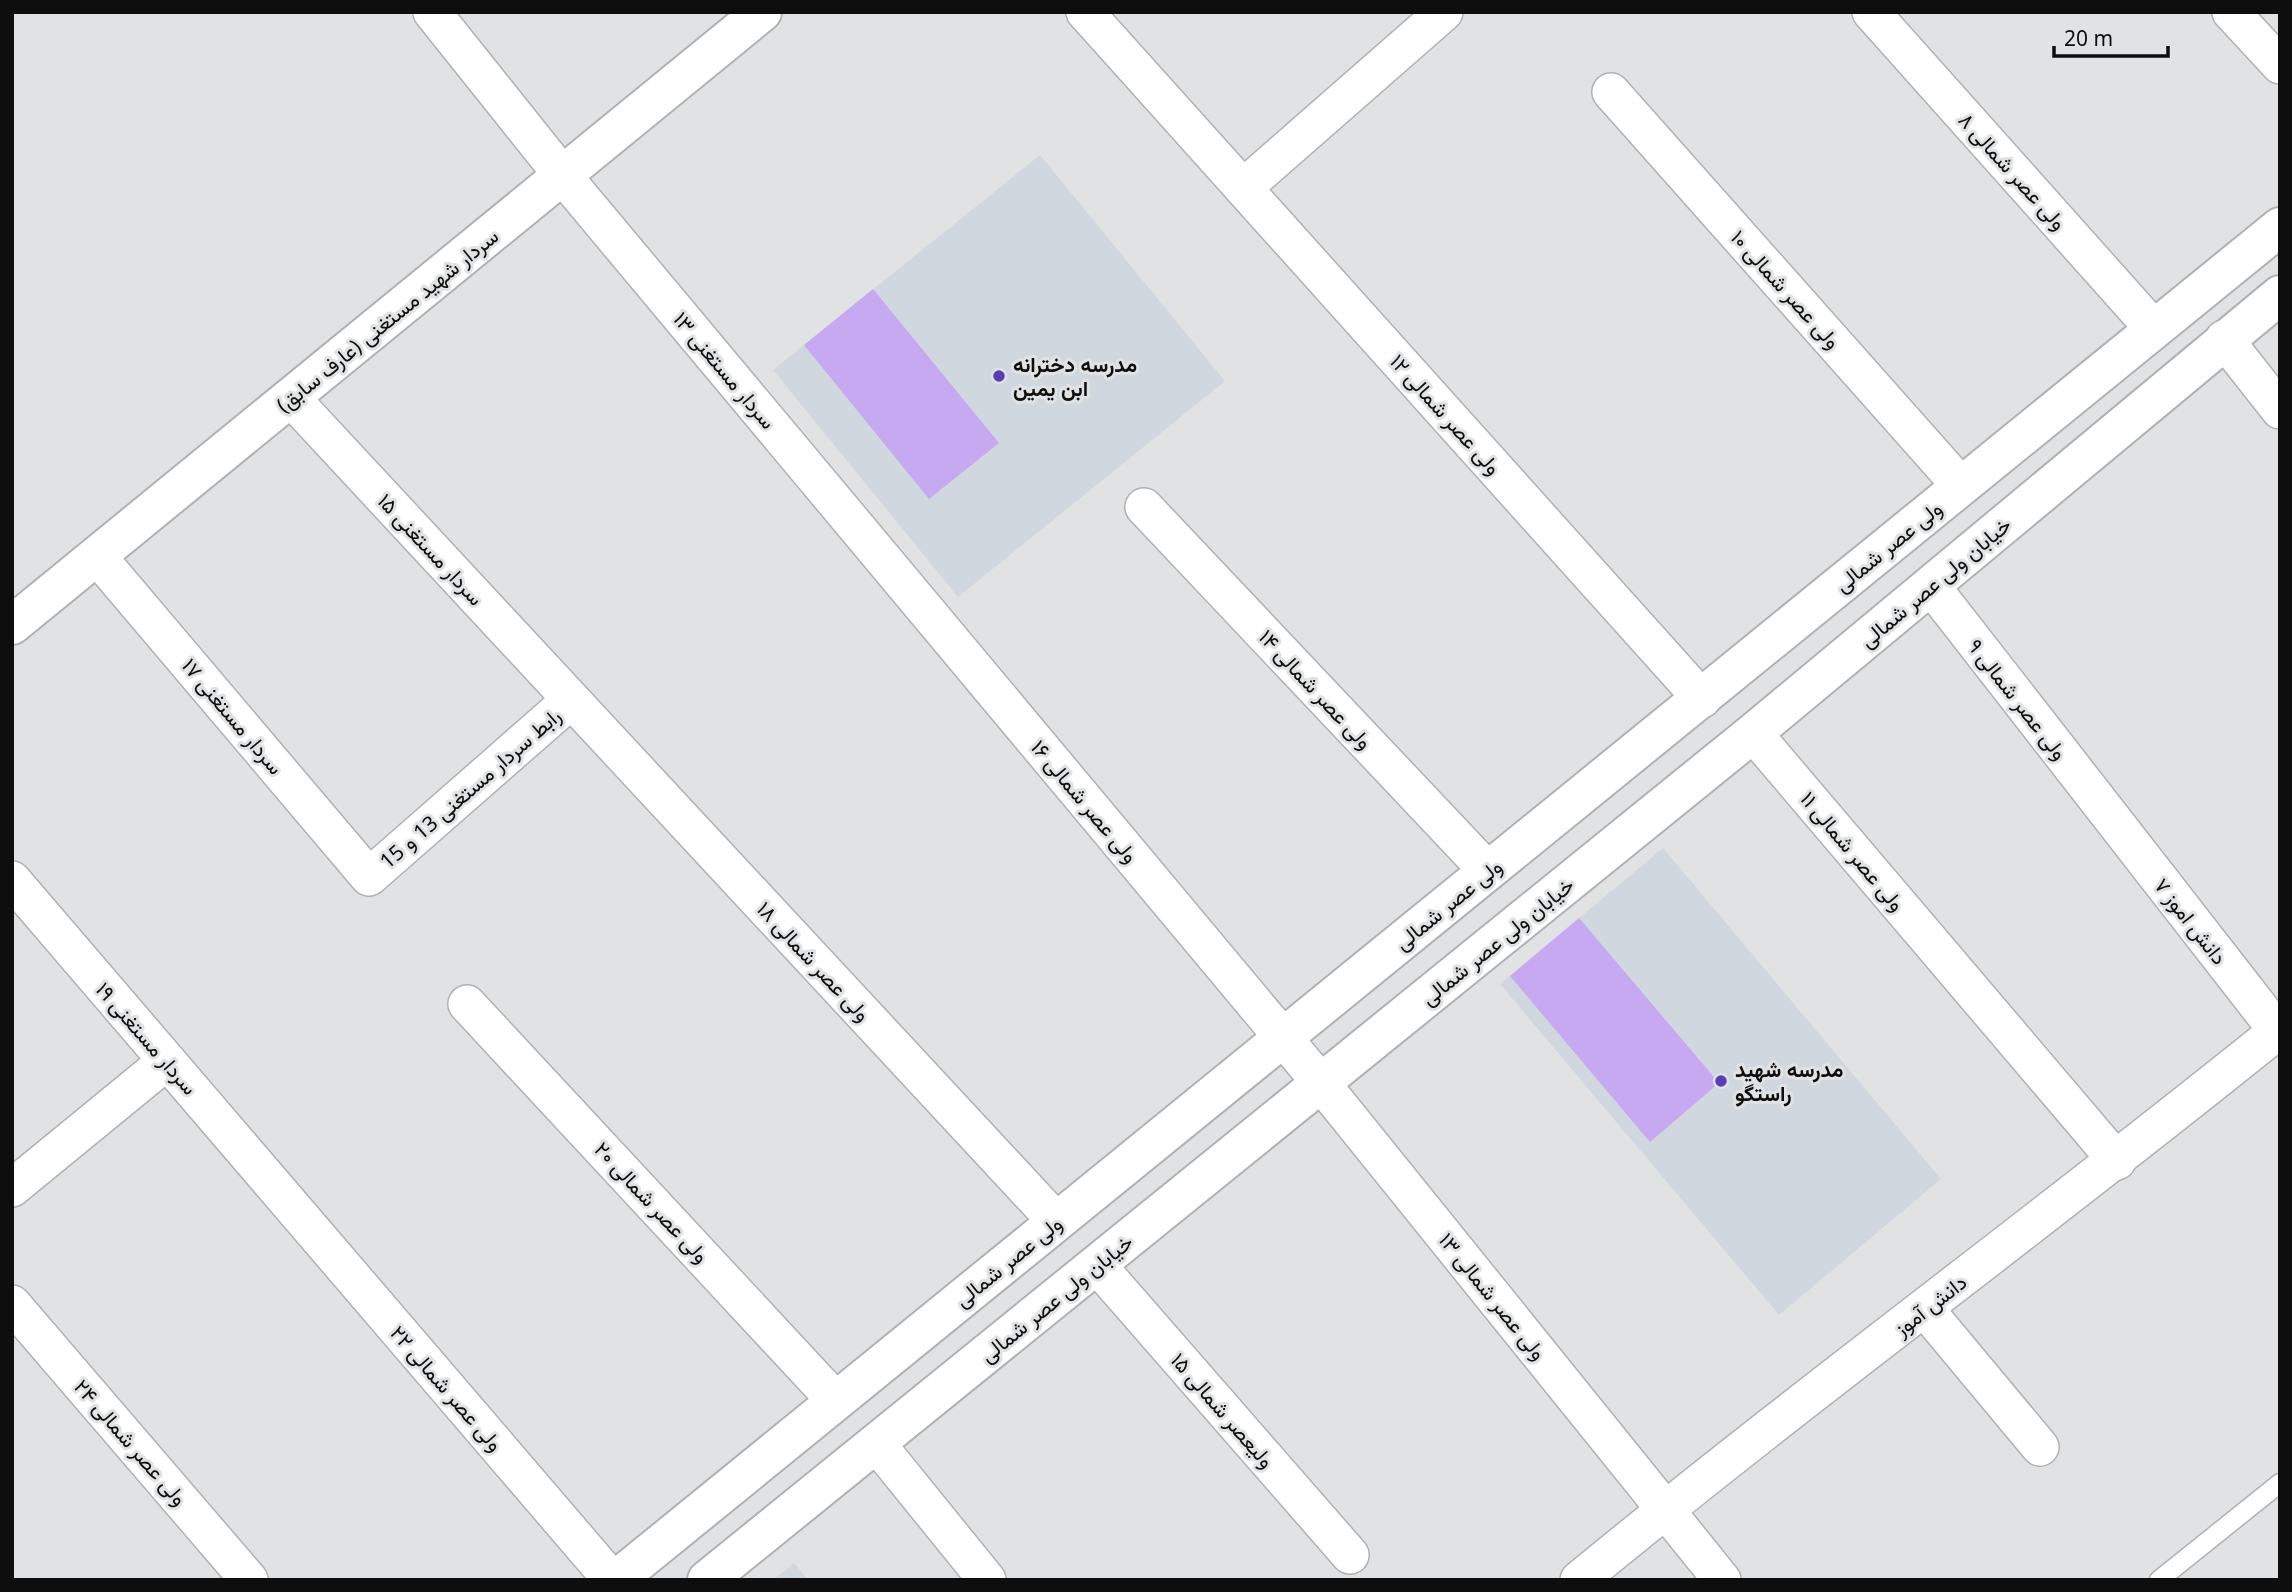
<svg xmlns="http://www.w3.org/2000/svg" width="2292" height="1592" viewBox="0 0 2292 1592" font-family="'Noto Sans',Vazirmatn,sans-serif">
  <rect width="100%" height="100%" fill="#e1e2e3"/>
  <g fill="#d0d7de">
    <path d="M 1040,155 L 1225,381 L 958,597 L 773,370 Z"/>
    <path d="M 1663,848 L 1941,1179 L 1779,1315 L 1500,984 Z"/>
    <path d="M 794,1563 L 808,1580 L 773,1580 Z"/>
  </g>
  <g fill="#c6a9f1">
    <path d="M 873,289 L 999,443 L 929,499 L 804,345 Z"/>
    <path d="M 1579,918 L 1719,1083 L 1650,1142 L 1510,976 Z"/>
  </g>
  <g fill="none" stroke-linecap="round" stroke-linejoin="round">
    <defs>
      <path id="service" d="M 2159,1580 L 2280,1483"/>
      <g id="minor">
        <path d="M 432,12 L 563,176 L 1321,1083 L 1722,1580"/>
        <path d="M 1085,12 L 1702,699"/>
        <path d="M 1871,12 L 2154,329"/>
        <path d="M 2231,12 L 2280,65"/>
        <path d="M 1611,92 L 1961,486"/>
        <path d="M 1243,188 L 1444,12"/>
        <path d="M 2224,339 L 2280,410"/>
        <path d="M 291,398 L 1057,1222"/>
        <path d="M 1144,507 L 1488,871"/>
        <path d="M 97,556 L 369,877 L 571,700"/>
        <path d="M 1931,586 L 2280,1034"/>
        <path d="M 1753,733 L 2117,1161"/>
        <path d="M 12,880 L 612,1580"/>
        <path d="M 467,1004 L 836,1401"/>
        <path d="M 12,1188 L 167,1061"/>
        <path d="M 1097,1265 L 1350,1555"/>
        <path d="M 12,1304 L 249,1580"/>
        <path d="M 1925,1309 L 2040,1447"/>
        <path d="M 876,1443 L 987,1580"/>
        <path d="M 1579,1580 C 1809,1391 2049,1216 2280,1029"/>
      </g>
      <g id="tertiary">
        <path d="M 12,625 L 762,12"/>
        <path d="M 616,1580 L 2280,227"/>
        <path d="M 707,1580 L 1753,733 L 2280,295"/>
      </g>
    </defs>
    <use href="#service" stroke="#b0b1b2" stroke-width="21"/>
    <use href="#minor" stroke="#b0b1b2" stroke-width="40"/>
    <use href="#tertiary" stroke="#b0b1b2" stroke-width="42"/>
    <use href="#service" stroke="#fff" stroke-width="18"/>
    <use href="#minor" stroke="#fff" stroke-width="37"/>
    <use href="#tertiary" stroke="#fff" stroke-width="38"/>
  </g>
  <g fill="#593fb7" stroke="#e1e2e3" stroke-width="2.5">
    <circle cx="999" cy="376" r="7"/>
    <circle cx="1721" cy="1081" r="7"/>
  </g>
  <g text-anchor="middle" dominant-baseline="central" stroke-width="6" stroke-linejoin="round" paint-order="stroke">
    <g font-size="21" fill="#0e0e0e" stroke="#e1e2e3">
      <text transform="translate(2013 171) rotate(48)">ولی عصر شمالی ۸</text>
      <text transform="translate(1786 289) rotate(48)">ولی عصر شمالی ۱۰</text>
      <text transform="translate(387 320) rotate(-39)">سردار شهید مستغنی (عارف سابق)</text>
      <text transform="translate(725 370) rotate(50)">سردار مستغنی ۱۳</text>
      <text transform="translate(1446 414) rotate(48)">ولی عصر شمالی ۱۲</text>
      <text transform="translate(1888 546) rotate(-39)">ولی عصر شمالی</text>
      <text transform="translate(431 549) rotate(47)">سردار مستغنی ۱۵</text>
      <text transform="translate(1935 582) rotate(-40)">خیابان ولی عصر شمالی</text>
      <text transform="translate(1316 689) rotate(47)">ولی عصر شمالی ۱۴</text>
      <text transform="translate(2018 699) rotate(52)">ولی عصر شمالی ۹</text>
      <text transform="translate(233 716) rotate(50)">سردار مستغنی ۱۷</text>
      <text transform="translate(470 788) rotate(-41)">رابط سردار مستغنی 13 و 15</text>
      <text transform="translate(1085 801) rotate(50)">ولی عصر شمالی ۱۶</text>
      <text transform="translate(1853 851) rotate(50)">ولی عصر شمالی ۱۱</text>
      <text transform="translate(1448 904) rotate(-39)">ولی عصر شمالی</text>
      <text transform="translate(2191 921) rotate(52)">دانش اموز ۷</text>
      <text transform="translate(1497 941) rotate(-39)">خیابان ولی عصر شمالی</text>
      <text transform="translate(814 961) rotate(47)">ولی عصر شمالی ۱۸</text>
      <text transform="translate(147 1038) rotate(49)">سردار مستغنی ۱۹</text>
      <text transform="translate(652 1202) rotate(47)">ولی عصر شمالی ۲۰</text>
      <text transform="translate(1008 1261) rotate(-39)">ولی عصر شمالی</text>
      <text transform="translate(1493 1296) rotate(51)">ولی عصر شمالی ۱۳</text>
      <text transform="translate(1056 1298) rotate(-39)">خیابان ولی عصر شمالی</text>
      <text transform="translate(1930 1305) rotate(-38)">دانش آموز</text>
      <text transform="translate(447 1388) rotate(49)">ولی عصر شمالی ۲۲</text>
      <text transform="translate(1223 1410) rotate(49)">ولیعصر شمالی ۱۵</text>
      <text transform="translate(131 1442) rotate(49)">ولی عصر شمالی ۲۴</text>
    </g>
    <g font-size="21" font-weight="bold" fill="#0e0e0e" stroke="#e1e2e3" text-anchor="start">
      <text x="1013" y="364">مدرسه دخترانه<tspan x="1013" dy="24">ابن یمین</tspan></text>
      <text x="1735" y="1069">مدرسه شهید<tspan x="1735" dy="24">راستگو</tspan></text>
    </g>
  </g>
  <rect width="2292" height="1592" fill="none" stroke="#0e0e0e" stroke-width="28"/>
  <path d="M2054 46v10h114v-10" fill="none" stroke="#0e0e0e" stroke-width="3.5"/>
  <text x="2064" y="46" font-size="21" fill="#0e0e0e" stroke="#e1e2e3" stroke-width="5" paint-order="stroke">20 m</text>
</svg>
